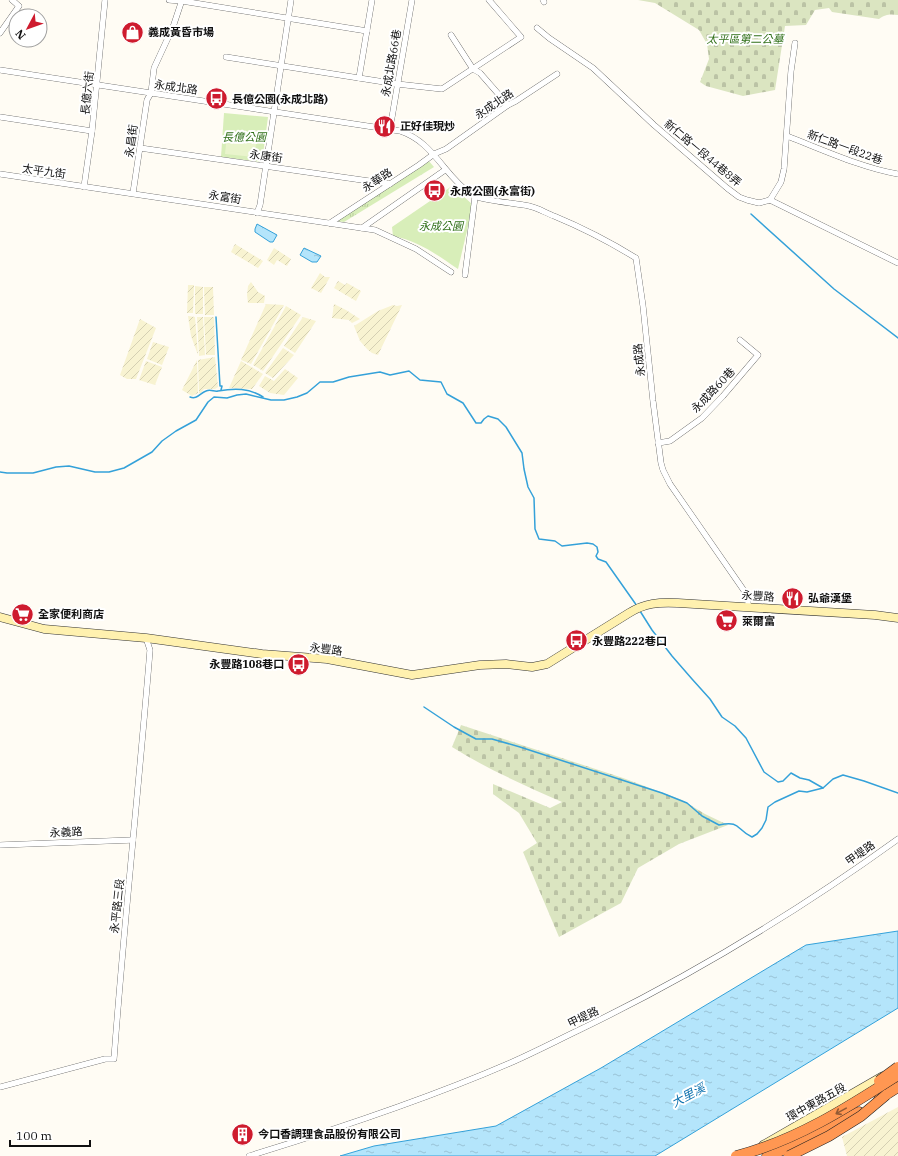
<svg xmlns="http://www.w3.org/2000/svg" width="898" height="1156" viewBox="0 0 898 1156" font-family="'IBM Plex Serif','Noto Sans TC',serif">
  <defs>
    <pattern id="farmland-furrows" width="10" height="10" patternUnits="userSpaceOnUse"><rect width="10" height="10" fill="#f8f3d1"/><path d="M-1 1l2-2M0 10L10 0M9 11l2-2" fill="none" stroke="#d4cfb2"/></pattern>
    <pattern id="grass-tufts" width="24" height="20" patternUnits="userSpaceOnUse"><rect width="24" height="20" fill="#d8eeb9"/><path d="M3 7l-1-3M5 7V3M7 7l1-3M15 17l-1-3M17 17v-4M19 17l1-3" fill="none" stroke="#b8cb9e"/></pattern>
    <pattern id="cemetery-stones" width="16" height="16" patternUnits="userSpaceOnUse"><rect width="16" height="16" fill="#dbe5c1"/><path d="M2 7V4a2 2 0 0 1 4 0v3zM10 15v-3a2 2 0 0 1 4 0v3z" fill="#bbc3a5"/></pattern>
    <pattern id="water-ripples" width="26" height="14" patternUnits="userSpaceOnUse"><rect width="26" height="14" fill="#b4e5fb"/><path d="M2 4q2-2 4 0t4 0M15 11q2-2 4 0t4 0" fill="none" stroke="#9ac3d6"/></pattern>
  </defs>
  <rect width="100%" height="100%" fill="#fffcf4"/>
  <g fill="url(#farmland-furrows)">
    <path d="M 235,244 L 263,261 L 258,268 L 231,252 Z"/>
    <path d="M 274,248 L 291,259 L 287,266 L 277,260 L 274,265 L 267,260 Z"/>
    <path d="M 320,273 L 325,277 L 330,277 L 321,293 L 311,288 Z"/>
    <path d="M 338,281 L 345,285 L 347,283 L 361,291 L 356,301 L 334,288 Z"/>
    <path d="M 251,282 L 258,292 L 265,296 L 264,303 L 248,303 L 247,295 L 248,286 Z"/>
    <path d="M 188,285 L 194,285 L 193,313 L 187,313 Z"/>
    <path d="M 195,286 L 203,287 L 203,314 L 195,314 Z"/>
    <path d="M 204,287 L 213,287 L 214,315 L 205,315 Z"/>
    <path d="M 266,304 L 284,305 L 251,364 L 241,360 Z"/>
    <path d="M 334,304 L 346,310 L 360,319 L 352,323 L 349,320 L 332,318 Z"/>
    <path d="M 393,305 L 397,306 L 402,305 L 378,355 L 372,353 L 367,349 L 360,341 L 354,326 L 378,311 Z"/>
    <path d="M 286,306 L 301,315 L 263,371 L 253,365 Z"/>
    <path d="M 188,316 L 195,317 L 198,355 L 191,336 Z"/>
    <path d="M 197,317 L 203,317 L 205,355 L 199,356 Z"/>
    <path d="M 204,317 L 214,317 L 215,355 L 206,355 Z"/>
    <path d="M 303,317 L 316,321 L 295,353 L 284,346 Z"/>
    <path d="M 140,319 L 156,328 L 136,379 L 127,379 L 120,375 Z"/>
    <path d="M 153,342 L 169,347 L 162,365 L 147,359 Z"/>
    <path d="M 283,348 L 294,355 L 273,378 L 265,373 Z"/>
    <path d="M 215,357 L 218,387 L 215,389 L 204,389 L 201,393 L 199,393 L 198,360 Z"/>
    <path d="M 197,360 L 198,393 L 192,396 L 182,390 Z"/>
    <path d="M 146,361 L 162,367 L 155,385 L 139,380 Z"/>
    <path d="M 241,361 L 263,374 L 252,389 L 229,388 Z"/>
    <path d="M 285,369 L 298,378 L 284,395 L 270,393 L 259,386 L 265,376 L 274,381 Z"/>
    <path d="M 898,1107 L 898,1156 L 847,1156 L 842,1137 Z"/>
  </g>
  <path fill="url(#grass-tufts)" d="M 428,160 L 434,167 L 344,222 L 336,221 Z"/>
  <g fill="url(#cemetery-stones)">
    <path d="M 638,0 L 898,0 L 898,15 C 890,14 886,14 879,19 L 832,12 L 829,8 L 815,10 L 806,25 L 785,26 L 775,90 L 743,96 L 706,86 L 700,82 L 709,59 L 707,44 L 699,30 L 655,3 Z"/>
    <path d="M 461,725 L 623,778 L 682,800 L 705,814 L 728,825 L 679,844 L 638,868 L 621,903 L 559,937 L 523,852 L 537,843 L 519,813 L 493,794 L 493,784 L 550,808 L 562,802 C 524,785 487,769 452,747 Z"/>
  </g>
  <g fill="#d8eeb9">
    <path d="M 224,113 L 268,117 L 262,162 L 221,157 Z"/>
    <path d="M 452,186 L 473,205 L 458,269 C 437,255 419,241 393,236 L 392,227 Z"/>
  </g>
  <path fill="#e9f4cc" d="M 227,136 L 257,138 L 254,157 L 225,154 Z"/>
  <g fill="url(#water-ripples)" stroke="#34a1d9">
    <path d="M 257,224 L 277,235 L 273,242 L 270,242 L 255,232 L 255,229 Z"/>
    <path d="M 304,248 L 321,256 L 317,262 L 312,262 L 300,255 Z"/>
    <path d="M 898,931 L 898,1008 L 655,1156 L 340,1156 L 374,1146 L 496,1126 L 601,1068 L 806,945 Z"/>
  </g>
  <g fill="none" stroke-linecap="round" stroke-linejoin="round">
    <g stroke="#34a1d9" stroke-width="1.5">
      <path d="M 751,214 L 834,289 L 898,338"/>
      <path d="M 216,317 L 220,386 L 222,386 L 221,390"/>
      <path d="M 190,397 C 197,400 200,393 206,391 C 211,389 214,392 218,391 C 235,388 249,388 263,397"/>
      <path d="M 0,472 L 7,473 L 33,473 L 56,467 L 69,466 L 95,472 L 109,472 L 124,468 L 152,452 L 162,441 L 176,431 L 196,420 L 208,402 L 214,397 L 227,398 L 237,395 L 246,394 L 271,400 L 284,400 L 297,397 L 307,393 L 320,382 L 333,382 L 349,377 L 380,372 L 390,375 L 409,371 L 420,380 L 441,382 L 447,394 L 463,403 L 476,423 L 481,423 L 484,419 L 488,416 L 498,419 L 506,427 L 522,453 L 524,469 L 528,487 L 534,498 L 535,529 L 539,539 L 555,541 L 562,546 L 587,543 L 593,544 L 597,547 L 598,552 L 596,556 L 598,559 L 606,562 L 637,606"/>
      <path d="M 640,611 L 652,630 L 672,656 L 692,679 L 710,699 L 722,717 L 735,726 L 746,738 L 764,772 L 778,782 L 783,781 L 791,773 L 800,778 L 809,780 L 823,788"/>
      <path d="M 424,707 L 454,727 L 476,739 L 492,739 L 520,747 L 662,793 L 687,803 L 702,816 L 719,825 C 741,820 736,830 752,837 L 757,834 L 762,828 L 766,820 L 768,807 L 775,802 L 799,791 L 807,792 L 823,788 L 833,779 L 843,775 L 864,781 L 898,793"/>
    </g>
    <defs>
      <g id="street">
        <path d="M 169,0 L 182,1 L 367,31"/>
        <path d="M 543,0 L 544,2"/>
        <path d="M 537,28 L 549,38 L 593,68 L 654,125 L 727,188 L 739,197 L 747,200 L 759,203 L 770,200 L 898,263"/>
        <path d="M 0,33 L 19,6 L 12,0"/>
        <path d="M 451,35 L 473,69 L 480,73 L 508,105"/>
        <path d="M 226,57 L 397,84 L 442,89 L 521,37 L 489,0"/>
        <path d="M 0,70 L 400,131 C 434,142 444,176 472,195 C 482,201 516,203 529,206 C 538,208 546,213 554,216 C 583,228 610,242 636,258 L 643,306 L 653,401 L 661,463 L 663,470 L 670,484 L 745,592 L 748,598 L 748,607"/>
        <path d="M 359,78 L 372,0"/>
        <path d="M 0,117 L 92,131"/>
        <path d="M 390,129 L 412,0"/>
        <path d="M 787,136 C 821,149 862,168 898,174"/>
        <path d="M 140,148 L 390,184"/>
        <path d="M 0,174 L 375,230 L 416,249 L 451,272"/>
        <path d="M 84,187 L 92,131 L 105,0"/>
        <path d="M 133,193 L 147,100 L 151,93 L 154,68 L 173,27 L 182,0"/>
        <path d="M 770,200 L 781,182 L 784,169 L 791,71 L 795,43"/>
        <path d="M 257,213 L 260,205 L 291,0"/>
        <path d="M 330,223 L 419,165 L 434,154 L 446,149 L 508,105 L 516,101 L 557,74"/>
        <path d="M 362,228 L 445,170"/>
        <path d="M 465,275 L 475,197"/>
        <path d="M 658,443 L 670,441 L 702,418 L 723,396 L 758,355 L 740,340"/>
        <path d="M 0,845 L 133,840"/>
        <path d="M 0,1087 L 105,1059 L 114,1059 C 124,922 139,786 150,650 L 146,638"/>
        <path d="M 249,1156 C 337,1129 425,1100 510,1063 C 533,1053 556,1041 579,1030 C 691,976 797,912 898,839"/>
      </g>
      <g id="secondary">
        <path d="M 0,617 L 44,629 L 146,638 L 262,654 L 327,659 L 412,675 L 480,665 L 506,664 L 532,667 L 547,664 L 629,613 C 645,603 659,602 678,603 L 875,615 L 898,618"/>
        <path d="M 763,1145 L 883,1076"/>
      </g>
      <g id="highway">
        <path d="M 879,1099 L 898,1087"/>
        <path d="M 767,1156 L 796,1145 L 859,1112"/>
      </g>
    </defs>
    <use href="#street" stroke="#434343" stroke-width="6"/>
    <use href="#secondary" stroke="#323232" stroke-width="9"/>
    <use href="#highway" stroke="#212121" stroke-width="11"/>
    <use href="#street" stroke="#fff" stroke-width="5.5"/>
    <use href="#secondary" stroke="#fff1af" stroke-width="8"/>
    <use href="#highway" stroke="#ff9752" stroke-width="10"/>
    <defs>
      <g id="highway-bridge">
        <path d="M 879,1081 L 898,1067"/>
        <path d="M 736,1156 C 795,1141 847,1108 898,1075"/>
        <path d="M 789,1156 L 829,1136 L 861,1116 L 886,1095"/>
      </g>
    </defs>
    <use href="#highway-bridge" stroke="#212121" stroke-width="11" stroke-linecap="butt"/>
    <use href="#highway-bridge" stroke="#ff9752" stroke-width="10"/>
  </g>
  <defs><path id="oneway-shaft" d="M-6 0H5M1.5-3L5.5 0L1.5 3" fill="none" stroke-width="1.6" stroke-linecap="round" stroke-linejoin="round"/></defs>
  <use stroke="#935a34" href="#oneway-shaft" transform="translate(841 1111) rotate(151)"/>
  <defs>
    <symbol id="shop-disc" viewBox="-11 -11 22 22"><circle r="9.5" fill="#ce1b2e" stroke="#fff"/><path d="M-5-2.5h2.3a2.7 3.5 0 0 1 5.4 0H5L5.5 6h-11ZM-1.5-2.5h3a1.5 2.3 0 0 0-3 0Z" fill="#fff"/></symbol>
    <symbol id="bus-disc" viewBox="-11 -11 22 22"><circle r="9.5" fill="#ce1b2e" stroke="#fff"/><path d="M-5-6H5V4H4V6H2V4H-2V6H-4V4H-5ZM-3.5-4V0h7V-4ZM-3.5 1.2v1.5H-2V1.2ZM2 1.2v1.5H3.5V1.2Z" fill="#fff"/></symbol>
    <symbol id="restaurant-disc" viewBox="-11 -11 22 22"><circle r="9.5" fill="#ce1b2e" stroke="#fff"/><path d="M-5-6h1v4h1v-4h1v4h1v-4h1v5L-1.5 .5V6h-2V.5L-5-1ZM5-6V6H3V1.5H1.5Q1.5-4 5-6Z" fill="#fff"/></symbol>
    <symbol id="supermarket-disc" viewBox="-11 -11 22 22"><circle r="9.5" fill="#ce1b2e" stroke="#fff"/><path d="M-6-5.5h2.5l.6 2H6L4.5 2H-2.5L-4.4-4H-6ZM-1.5 3.2a1.3 1.3 0 1 0 .1 0ZM3 3.2a1.3 1.3 0 1 0 .1 0Z" fill="#fff"/></symbol>
    <symbol id="building-disc" viewBox="-11 -11 22 22"><circle r="9.5" fill="#ce1b2e" stroke="#fff"/><path d="M-4-6H4V6H1V3H-1V6H-4ZM-2.5-4.3h1.7v1.8h-1.7ZM.8-4.3h1.7v1.8H.8ZM-2.5-1h1.7V.8h-1.7ZM.8-1h1.7V.8H.8Z" fill="#fff"/></symbol>
  </defs>
  <g fill-rule="evenodd">
    <use href="#shop-disc" x="120" y="20" width="25" height="25"/>
    <use href="#bus-disc" x="204" y="86" width="25" height="25"/>
    <use href="#restaurant-disc" x="372" y="114" width="25" height="25"/>
    <use href="#bus-disc" x="422" y="178" width="25" height="25"/>
    <use href="#restaurant-disc" x="780" y="586" width="25" height="25"/>
    <use href="#supermarket-disc" x="10" y="602" width="25" height="25"/>
    <use href="#supermarket-disc" x="714" y="608" width="25" height="25"/>
    <use href="#bus-disc" x="564" y="628" width="25" height="25"/>
    <use href="#bus-disc" x="286" y="652" width="25" height="25"/>
    <use href="#building-disc" x="230" y="1122" width="25" height="25"/>
  </g>
  <g text-anchor="middle" dominant-baseline="central" stroke-width="4" stroke-linejoin="round" paint-order="stroke">
    <g font-size="11" font-weight="bold" fill="#101010" stroke="#fff" text-anchor="start">
      <text x="148" y="32">義成黃昏市場</text>
      <text x="232" y="99">長億公園(永成北路)</text>
      <text x="400" y="126">正好佳現炒</text>
      <text x="450" y="191">永成公園(永富街)</text>
      <text x="808" y="598">弘爺漢堡</text>
      <text x="38" y="614">全家便利商店</text>
      <text x="742" y="621">萊爾富</text>
      <text x="592" y="641">永豐路222巷口</text>
      <text x="284" y="664" text-anchor="end">永豐路108巷口</text>
      <text x="258" y="1134">今口香調理食品股份有限公司</text>
    </g>
    <g font-size="11" font-style="italic" fill="#307019" stroke="#fff">
      <text x="745" y="39">太平區第二公墓</text>
      <text x="244" y="137">長億公園</text>
      <text x="441" y="226">永成公園</text>
    </g>
    <g font-size="11" fill="#101010" stroke="#fff">
      <text transform="translate(391 63) rotate(-80)">永成北路66巷</text>
      <text transform="translate(176 87) rotate(8)">永成北路</text>
      <text transform="translate(87 93) rotate(-84)">長億六街</text>
      <text transform="translate(494 104) rotate(-34)">永成北路</text>
      <text transform="translate(131 141) rotate(-82)">永昌街</text>
      <text transform="translate(845 147) rotate(20)">新仁路一段22巷</text>
      <text transform="translate(703 153) rotate(40)">新仁路一段44巷8弄</text>
      <text transform="translate(266 156) rotate(8)">永康街</text>
      <text transform="translate(44 171) rotate(8)">太平九街</text>
      <text transform="translate(377 180) rotate(-33)">永華路</text>
      <text transform="translate(225 197) rotate(9)">永富街</text>
      <text transform="translate(639 360) rotate(-96)">永成路</text>
      <text transform="translate(713 390) rotate(-46)">永成路60巷</text>
      <text transform="translate(758 596) rotate(4)">永豐路</text>
      <text transform="translate(326 649) rotate(7)">永豐路</text>
      <text transform="translate(66 832) rotate(-3)">永義路</text>
      <text transform="translate(860 853) rotate(-35)">甲堤路</text>
      <text transform="translate(117 906) rotate(-84)">永平路三段</text>
      <text transform="translate(583 1017) rotate(-26)">甲堤路</text>
      <text transform="translate(816 1102) rotate(-29)">環中東路五段</text>
    </g>
    <g font-size="12" font-style="italic" fill="#0d72af" stroke="#fff">
      <text transform="translate(688 1095) rotate(-28)">大里溪</text>
    </g>
  </g>
  <g transform="translate(28 28) rotate(229)"><circle r="19" fill="#ffffff" stroke="#9f9f9f"/>
  <path d="M0-3L7 15L0 10L-7 15Z" fill="#ce1b2e"/>
  <text y="-6" font-size="11" font-weight="bold" text-anchor="middle" fill="#101010">N</text>
  </g>
  <path d="M10 1140v6h80v-6" fill="none" stroke="#101010" stroke-width="2"/>
  <text x="16" y="1140" font-size="12" fill="#101010" stroke="#ffffff" stroke-width="3" paint-order="stroke">100 m</text>
</svg>
